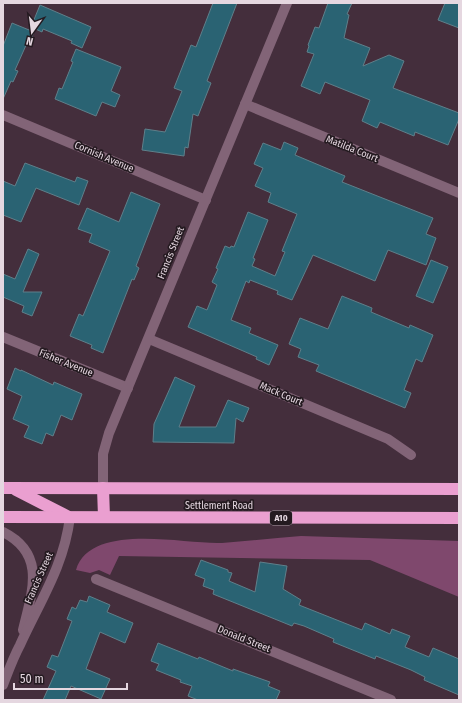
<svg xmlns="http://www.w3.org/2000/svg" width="462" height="703" viewBox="0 0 462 703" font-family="'Fira Sans Condensed',sans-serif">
  <rect width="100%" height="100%" fill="#442e3c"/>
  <path fill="#7f486d" d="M 301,536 L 459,541 L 459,597 L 370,560 L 119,556 L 110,575 L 99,570 L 90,573 L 76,570 C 91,521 186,545 222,543 C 249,541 275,538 301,536 Z"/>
  <g fill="#2a6373" stroke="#5f7f8a">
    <path d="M 213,3 L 237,3 L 207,81 L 211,83 L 198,116 L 193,114 L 188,148 L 185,147 L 184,156 L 142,150 L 145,129 L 165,132 L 182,91 L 174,88 L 191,45 L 196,47 Z"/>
    <path d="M 328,3 L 352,3 L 347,14 L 349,15 L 344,38 L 370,48 L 363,66 L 389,55 L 404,61 L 393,88 L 459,113 L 459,119 L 448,145 L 415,132 L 414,136 L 380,122 L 377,128 L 362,121 L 370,100 L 325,82 L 320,94 L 301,86 L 314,54 L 307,52 L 309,46 L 308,45 L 315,27 L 319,28 Z"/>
    <path d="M 445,3 L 459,3 L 459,28 L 438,20 Z"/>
    <path d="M 40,5 L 91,27 L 82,48 L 71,43 L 72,41 L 43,29 L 42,32 L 31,27 Z"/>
    <path d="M 12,23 L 34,32 L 29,44 L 27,43 L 15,70 L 18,71 L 13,82 L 11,81 L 3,99 L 3,46 Z"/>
    <path d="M 76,49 L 121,67 L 111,91 L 120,95 L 115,107 L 102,102 L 96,116 L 55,99 L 59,88 L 62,89 L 73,62 L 71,61 Z"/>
    <path d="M 284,142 L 298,148 L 295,155 L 345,176 L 342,182 L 433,218 L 426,234 L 436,238 L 426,265 L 388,250 L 375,281 L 313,255 L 292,300 L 277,294 L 278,291 L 250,280 L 249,283 L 246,281 L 231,320 L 251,328 L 249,333 L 278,345 L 269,365 L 256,359 L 257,357 L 188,327 L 197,306 L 207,310 L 217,285 L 212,282 L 218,269 L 216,268 L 225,246 L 230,248 L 231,246 L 234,247 L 248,212 L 268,220 L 253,258 L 255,259 L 252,266 L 275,276 L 285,252 L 282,251 L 297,214 L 268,202 L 271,193 L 255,186 L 263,168 L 254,164 L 263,143 L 281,150 Z"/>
    <path d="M 25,163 L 75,182 L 77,177 L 88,181 L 79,205 L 36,188 L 21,222 L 3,215 L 3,181 L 15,186 Z"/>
    <path d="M 131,192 L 160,204 L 136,266 L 139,268 L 134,280 L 132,279 L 103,353 L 91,348 L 92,345 L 70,336 L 79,314 L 83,316 L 110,251 L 89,242 L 92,234 L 78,229 L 87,208 L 119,222 Z"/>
    <path d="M 28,249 L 39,254 L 23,292 L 42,292 L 32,316 L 22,312 L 24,306 L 3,297 L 3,274 L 15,279 Z"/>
    <path d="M 431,260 L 448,267 L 433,303 L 416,296 Z"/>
    <path d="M 342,296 L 372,308 L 371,312 L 409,328 L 410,325 L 433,335 L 422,362 L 416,359 L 404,390 L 411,393 L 405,408 L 316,371 L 319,365 L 298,357 L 301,349 L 289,344 L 300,318 L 328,329 Z"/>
    <path d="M 15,368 L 21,371 L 21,370 L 53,385 L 54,382 L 82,394 L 72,420 L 61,415 L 53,436 L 46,433 L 42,444 L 24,437 L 29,426 L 13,419 L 22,396 L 7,389 Z"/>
    <path d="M 175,377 L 195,386 L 179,427 L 216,427 L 228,400 L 249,408 L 243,422 L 236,418 L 234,443 L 153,442 L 154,424 Z"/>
    <path d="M 201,560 L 228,570 L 228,572 L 232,573 L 229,581 L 255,592 L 260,562 L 287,566 L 283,589 L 301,600 L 299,605 L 362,630 L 365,623 L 390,634 L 392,629 L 410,636 L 405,647 L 429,657 L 433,648 L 459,659 L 459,695 L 424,680 L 425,677 L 411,670 L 376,656 L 375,659 L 333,642 L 334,639 L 304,626 L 294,623 L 292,626 L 213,594 L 214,590 L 203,586 L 205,579 L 195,575 Z"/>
    <path d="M 89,596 L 110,605 L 107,612 L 133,623 L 125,643 L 100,632 L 86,669 L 110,679 L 101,699 L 71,686 L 65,700 L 43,700 L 56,671 L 47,667 L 52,655 L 58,657 L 72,621 L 67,619 L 72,607 L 76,609 L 80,600 L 87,602 Z"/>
    <path d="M 158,643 L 198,659 L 199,657 L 233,671 L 233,669 L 270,682 L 268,686 L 280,691 L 276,700 L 198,700 L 188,696 L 192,686 L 180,682 L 181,680 L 156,670 L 159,664 L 151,661 Z"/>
  </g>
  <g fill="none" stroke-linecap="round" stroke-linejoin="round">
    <g stroke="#826477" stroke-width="10">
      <path d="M 245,104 L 459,193"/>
      <path d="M 3,115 L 206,200"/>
      <path d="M 3,337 L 128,388"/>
      <path d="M 149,339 L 388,439 L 411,455"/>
      <path d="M 103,488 L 103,454 L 109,433 L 287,3"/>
      <path d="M 3,532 C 47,554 32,592 23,630"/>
      <path d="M 96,579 L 391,700"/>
      <path d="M 3,685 C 8,672 13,658 20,645 C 40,601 64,566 70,517"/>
    </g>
    <g stroke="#ea9fd0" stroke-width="12">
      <path d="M 3,488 L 459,489"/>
      <path d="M 103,488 L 104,517"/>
      <path d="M 16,490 L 67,516"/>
      <path d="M 3,517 L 459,518"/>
    </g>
  </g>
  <g text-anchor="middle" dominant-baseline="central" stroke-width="3.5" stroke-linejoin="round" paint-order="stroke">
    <rect fill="#241a20" stroke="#ab9ea6" stroke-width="1" x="270" y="511" width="22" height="14" rx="3"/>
    <g font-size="9" font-weight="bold" fill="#e5d7e0">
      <text x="281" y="518">A10</text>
    </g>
    <g font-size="10" fill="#e5d7e0" stroke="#241a20">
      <text transform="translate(352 149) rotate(22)">Matilda Court</text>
      <text transform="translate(104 157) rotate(23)">Cornish Avenue</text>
      <text transform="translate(171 253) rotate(-68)">Francis Street</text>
      <text transform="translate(66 363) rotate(22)">Fisher Avenue</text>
      <text transform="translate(281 394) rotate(23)">Mack Court</text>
      <text x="219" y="506">Settlement Road</text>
      <text transform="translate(39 578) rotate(-66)">Francis Street</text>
      <text transform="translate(244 639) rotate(22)">Donald Street</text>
    </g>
  </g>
  <rect width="462" height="703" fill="none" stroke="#e5d7e0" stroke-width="8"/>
  <g transform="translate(32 32) rotate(194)" stroke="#241a20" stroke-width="3" paint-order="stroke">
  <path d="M0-3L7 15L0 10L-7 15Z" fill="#e5d7e0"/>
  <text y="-6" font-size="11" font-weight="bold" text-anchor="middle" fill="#e5d7e0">N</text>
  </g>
  <path d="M14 683v6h113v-6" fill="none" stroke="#e5d7e0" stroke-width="2"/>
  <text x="20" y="683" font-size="12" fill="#e5d7e0" stroke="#241a20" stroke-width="3" paint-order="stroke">50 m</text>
</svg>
